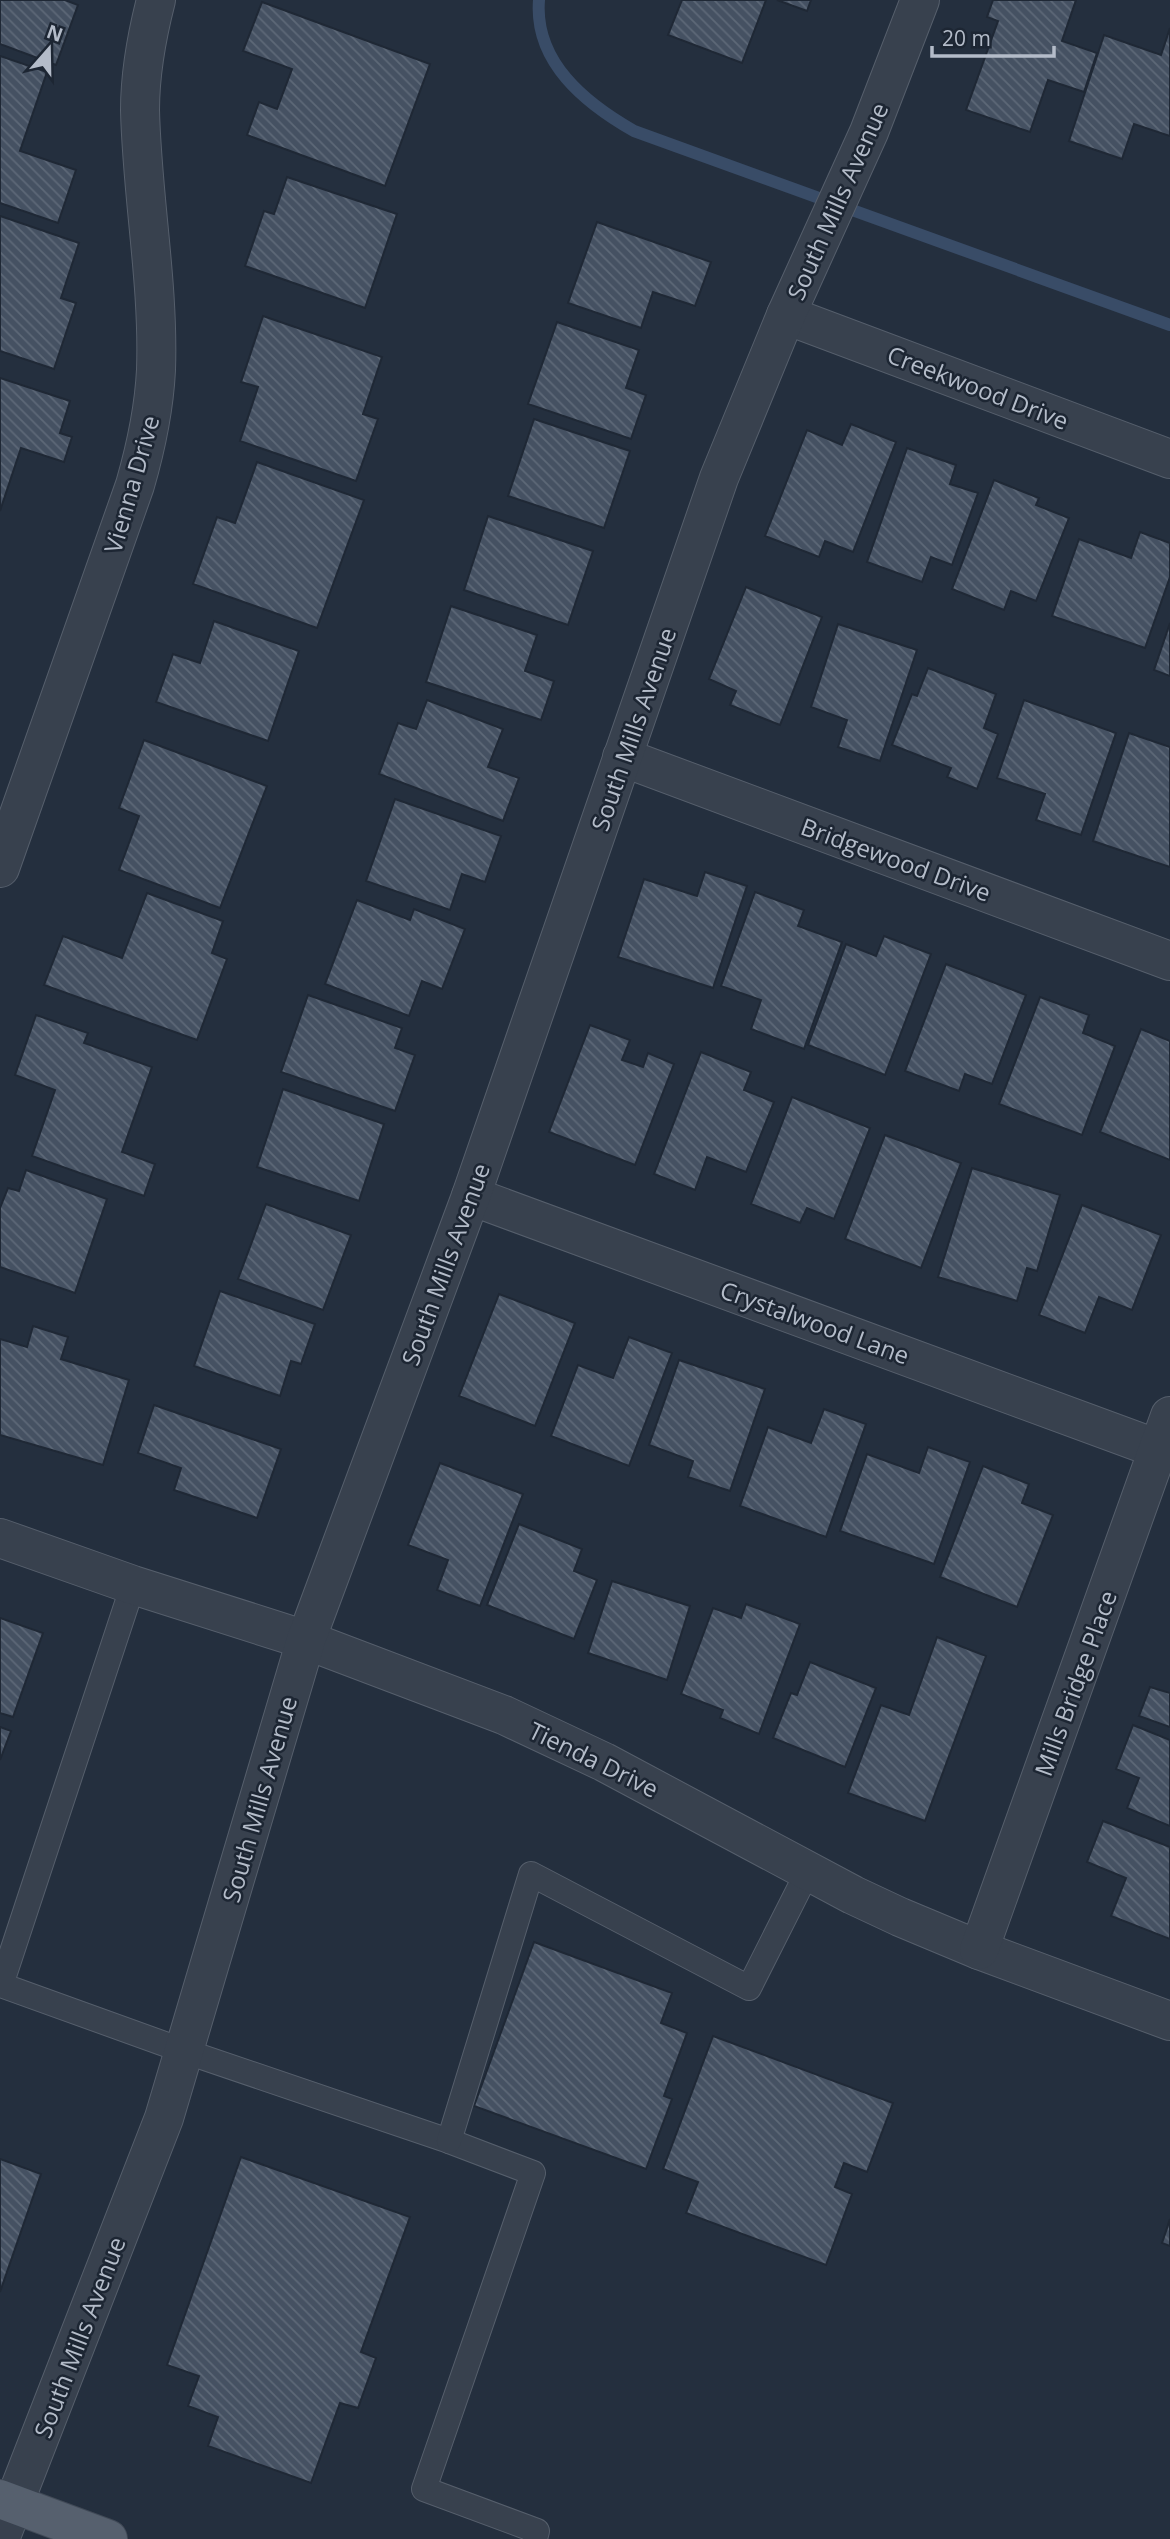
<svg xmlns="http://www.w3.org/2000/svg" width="1170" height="2539" viewBox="0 0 1170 2539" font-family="'Open Sans',sans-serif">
  <defs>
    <pattern id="building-back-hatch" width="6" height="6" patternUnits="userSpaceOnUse" patternTransform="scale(1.75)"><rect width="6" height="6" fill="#455162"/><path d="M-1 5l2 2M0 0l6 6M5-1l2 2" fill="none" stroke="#5d6877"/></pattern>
  </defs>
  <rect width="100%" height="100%" fill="#242f3e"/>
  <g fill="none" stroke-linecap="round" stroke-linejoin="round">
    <path stroke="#394c67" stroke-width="12" d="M 539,0 C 534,62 585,103 634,131 L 1170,325"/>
  </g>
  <g fill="url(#building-back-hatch)" stroke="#1f2835" stroke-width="2">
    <path d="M 0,0 L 65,0 L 78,5 L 56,65 L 0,44 Z"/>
    <path d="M 682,0 L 766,0 L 742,63 L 668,35 Z"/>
    <path d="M 777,0 L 811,0 L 807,11 Z"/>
    <path d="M 993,0 L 1076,0 L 1062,41 L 1097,53 L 1084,92 L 1048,80 L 1030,132 L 966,110 L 998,21 L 987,17 Z"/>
    <path d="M 262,2 L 430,64 L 385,186 L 247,135 L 259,102 L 277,109 L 292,69 L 243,51 Z"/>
    <path d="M 1170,28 L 1170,136 L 1134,124 L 1122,159 L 1069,141 L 1104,35 L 1161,55 Z"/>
    <path d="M 0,56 L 47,72 L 20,151 L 76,170 L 58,223 L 0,203 Z"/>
    <path d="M 287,177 L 397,214 L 365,308 L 245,266 L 264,211 L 274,214 Z"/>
    <path d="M 0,216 L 79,243 L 61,298 L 76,303 L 54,369 L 0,351 Z"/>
    <path d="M 597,222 L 711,262 L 695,306 L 653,292 L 641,328 L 568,303 Z"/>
    <path d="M 263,316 L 382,357 L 363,414 L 378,419 L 356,481 L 240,441 L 258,387 L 241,382 Z"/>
    <path d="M 557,322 L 639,350 L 626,388 L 646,395 L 631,439 L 528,404 Z"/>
    <path d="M 0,378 L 70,401 L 60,433 L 72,437 L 64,462 L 21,448 L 0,511 Z"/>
    <path d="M 534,419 L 630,451 L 604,528 L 508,496 Z"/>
    <path d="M 851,424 L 896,442 L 853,552 L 825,541 L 819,557 L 765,536 L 807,430 L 842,445 Z"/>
    <path d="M 907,448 L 956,465 L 950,484 L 978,493 L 952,565 L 931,557 L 922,582 L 867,562 Z"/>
    <path d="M 257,462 L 364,500 L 317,628 L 193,584 L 217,517 L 235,523 Z"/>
    <path d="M 994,480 L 1039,498 L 1036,505 L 1069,518 L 1036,601 L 1011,591 L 1004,610 L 952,589 Z"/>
    <path d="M 488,516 L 593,551 L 568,625 L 464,590 Z"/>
    <path d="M 1140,532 L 1170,543 L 1170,577 L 1145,648 L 1052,616 L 1079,539 L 1131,558 Z"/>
    <path d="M 746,587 L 822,617 L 780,725 L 730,705 L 736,691 L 709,679 Z"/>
    <path d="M 451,606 L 537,635 L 525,671 L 554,681 L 541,720 L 426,682 Z"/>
    <path d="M 214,621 L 299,651 L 268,741 L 156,702 L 173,654 L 200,663 Z"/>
    <path d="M 1170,623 L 1170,676 L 1154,670 Z"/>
    <path d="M 838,624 L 917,650 L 880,761 L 838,747 L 847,720 L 811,707 Z"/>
    <path d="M 928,668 L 996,694 L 984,728 L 998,734 L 977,789 L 947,777 L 951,768 L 892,745 L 912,694 L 917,696 Z"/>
    <path d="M 427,700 L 503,729 L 488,767 L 519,778 L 503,821 L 379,774 L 398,723 L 416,729 Z"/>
    <path d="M 1024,700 L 1116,733 L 1081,835 L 1036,820 L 1045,794 L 997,778 Z"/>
    <path d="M 1129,733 L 1170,747 L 1170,867 L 1093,841 Z"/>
    <path d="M 144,740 L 267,786 L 220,908 L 119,870 L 139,816 L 119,808 Z"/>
    <path d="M 395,799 L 501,836 L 485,882 L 462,874 L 450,910 L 366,881 Z"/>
    <path d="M 705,872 L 747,886 L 713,988 L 618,957 L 644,879 L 697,896 Z"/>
    <path d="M 755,892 L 804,910 L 798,926 L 842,942 L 804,1049 L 751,1029 L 761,1000 L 721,986 Z"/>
    <path d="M 147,893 L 223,921 L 212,953 L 227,959 L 197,1040 L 44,985 L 63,936 L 122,958 Z"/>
    <path d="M 357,900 L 410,920 L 414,909 L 465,929 L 442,989 L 422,981 L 409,1016 L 325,984 Z"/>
    <path d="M 884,936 L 931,954 L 885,1075 L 808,1045 L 846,944 L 876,956 Z"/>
    <path d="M 946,964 L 1026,995 L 992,1084 L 965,1074 L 959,1091 L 905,1071 Z"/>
    <path d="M 308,995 L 402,1028 L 395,1048 L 415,1055 L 395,1111 L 281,1072 Z"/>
    <path d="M 1040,997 L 1089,1015 L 1083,1033 L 1115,1046 L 1082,1135 L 999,1104 Z"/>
    <path d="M 36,1015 L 88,1033 L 84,1043 L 152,1067 L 122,1152 L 155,1164 L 144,1196 L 32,1156 L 55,1090 L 15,1075 Z"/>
    <path d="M 590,1025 L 630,1040 L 622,1060 L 643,1067 L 648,1053 L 674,1064 L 635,1165 L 549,1132 Z"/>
    <path d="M 1141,1029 L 1170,1041 L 1170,1160 L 1100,1132 Z"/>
    <path d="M 701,1052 L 751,1072 L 744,1090 L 774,1102 L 746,1172 L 707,1157 L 695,1190 L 654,1174 Z"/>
    <path d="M 283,1089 L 384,1124 L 359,1201 L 257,1167 Z"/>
    <path d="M 792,1097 L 870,1128 L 834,1219 L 807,1208 L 800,1223 L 751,1204 Z"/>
    <path d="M 885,1135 L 961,1163 L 921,1268 L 845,1239 Z"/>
    <path d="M 972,1168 L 1060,1195 L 1037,1271 L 1027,1268 L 1017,1301 L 938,1277 Z"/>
    <path d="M 26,1170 L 107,1199 L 75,1293 L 0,1267 L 0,1208 L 8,1188 L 19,1191 Z"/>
    <path d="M 266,1204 L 351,1235 L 323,1310 L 238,1279 Z"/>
    <path d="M 1082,1205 L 1161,1235 L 1132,1310 L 1099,1297 L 1085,1333 L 1039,1315 Z"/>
    <path d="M 220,1291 L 315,1324 L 301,1364 L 291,1361 L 280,1396 L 194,1366 Z"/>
    <path d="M 499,1294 L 575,1323 L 535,1426 L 459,1396 Z"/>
    <path d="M 33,1326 L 68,1337 L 61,1359 L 129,1380 L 103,1465 L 0,1435 L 0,1339 L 27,1347 Z"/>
    <path d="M 629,1337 L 672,1353 L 629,1466 L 551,1436 L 578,1365 L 613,1378 Z"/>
    <path d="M 679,1360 L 765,1389 L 730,1491 L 688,1477 L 693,1461 L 649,1445 Z"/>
    <path d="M 154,1405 L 281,1449 L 257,1518 L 174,1490 L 181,1468 L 138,1453 Z"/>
    <path d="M 824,1409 L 866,1424 L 826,1537 L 740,1506 L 768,1427 L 811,1443 Z"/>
    <path d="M 928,1447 L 970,1462 L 934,1564 L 840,1531 L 867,1454 L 919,1473 Z"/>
    <path d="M 440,1463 L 523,1494 L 480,1606 L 437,1590 L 448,1560 L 408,1545 Z"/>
    <path d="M 983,1466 L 1029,1484 L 1022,1503 L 1053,1515 L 1017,1607 L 940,1577 Z"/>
    <path d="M 519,1524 L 582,1549 L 574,1571 L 597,1580 L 574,1639 L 487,1605 Z"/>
    <path d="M 612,1581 L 690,1606 L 667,1680 L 588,1653 Z"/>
    <path d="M 746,1604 L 800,1624 L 759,1734 L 720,1718 L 723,1710 L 681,1694 L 713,1608 L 741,1618 Z"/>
    <path d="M 0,1618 L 43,1633 L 13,1717 L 0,1713 Z"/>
    <path d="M 937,1637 L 986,1656 L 925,1821 L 848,1793 L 881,1705 L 909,1715 Z"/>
    <path d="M 810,1662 L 876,1688 L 845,1767 L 773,1738 L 791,1693 L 797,1695 Z"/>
    <path d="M 1150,1687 L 1170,1693 L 1170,1727 L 1139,1716 Z"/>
    <path d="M 1133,1725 L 1170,1740 L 1170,1826 L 1127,1808 L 1139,1778 L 1116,1769 Z"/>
    <path d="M 0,1727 L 11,1731 L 0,1760 Z"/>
    <path d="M 1103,1821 L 1170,1847 L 1170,1939 L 1111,1916 L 1126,1878 L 1087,1862 Z"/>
    <path d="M 534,1942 L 672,1993 L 661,2023 L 687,2033 L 664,2096 L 672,2099 L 646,2169 L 474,2106 Z"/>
    <path d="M 713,2036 L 893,2103 L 867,2172 L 844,2163 L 835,2187 L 852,2194 L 826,2265 L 686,2213 L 698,2182 L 663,2169 Z"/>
    <path d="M 241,2157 L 410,2217 L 361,2352 L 376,2358 L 358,2408 L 340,2403 L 311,2483 L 208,2446 L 218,2417 L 188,2406 L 199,2376 L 167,2365 Z"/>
    <path d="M 0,2159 L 41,2174 L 0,2292 Z"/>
    <path d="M 1170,2219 L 1170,2246 L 1162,2243 Z"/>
  </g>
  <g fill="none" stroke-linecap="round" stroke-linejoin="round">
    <defs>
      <g id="service">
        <path d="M 133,1585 L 1,1985 L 184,2051 L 449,2141 L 533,2173 L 424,2489 L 537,2531 L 535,2539"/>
        <path d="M 449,2141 L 531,1874 L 749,1988 L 808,1871"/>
      </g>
      <g id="minor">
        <path d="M 786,315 L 1170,459"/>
        <path d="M 622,757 L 1170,961"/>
        <path d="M 0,868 L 135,485 C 146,447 154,410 156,370 C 159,283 142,197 140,110 C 140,73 147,35 156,0"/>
        <path d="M 471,1196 L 1158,1449"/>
        <path d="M 0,1538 L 133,1585 L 306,1640 L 504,1715 L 604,1762 L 853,1895 L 900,1917 L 979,1950 L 1170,2021"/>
        <path d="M 979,1950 L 1170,1416"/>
      </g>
      <path id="tertiary" d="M 0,2539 L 164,2118 L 306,1640 L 471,1196 L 719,478 L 786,315 L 869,132 L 920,0"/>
      <path id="primary" d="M 0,2499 L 108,2539"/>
    </defs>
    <use href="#service" stroke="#565f6c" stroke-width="26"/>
    <use href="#minor" stroke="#565f6c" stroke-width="40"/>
    <use href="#tertiary" stroke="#565f6c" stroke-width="40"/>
    <use href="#primary" stroke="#414a57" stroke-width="40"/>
    <use href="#service" stroke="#38414e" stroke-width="24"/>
    <use href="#minor" stroke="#38414e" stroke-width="38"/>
    <use href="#tertiary" stroke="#38414e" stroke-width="38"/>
    <use href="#primary" stroke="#56606e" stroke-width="38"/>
  </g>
  <g text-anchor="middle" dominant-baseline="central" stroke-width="5" stroke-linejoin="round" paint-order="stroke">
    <g font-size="24" fill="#b4bcc9" stroke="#1d2633">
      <text transform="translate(837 201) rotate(-66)">South Mills Avenue</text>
      <text transform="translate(978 387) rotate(21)">Creekwood Drive</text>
      <text transform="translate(131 484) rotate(-74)">Vienna Drive</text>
      <text transform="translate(633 729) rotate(-71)">South Mills Avenue</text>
      <text transform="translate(896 859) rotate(20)">Bridgewood Drive</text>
      <text transform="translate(445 1264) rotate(-70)">South Mills Avenue</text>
      <text transform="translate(815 1322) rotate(20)">Crystalwood Lane</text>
      <text transform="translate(1075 1683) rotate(-70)">Mills Bridge Place</text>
      <text transform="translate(594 1759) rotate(26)">Tienda Drive</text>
      <text transform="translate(259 1799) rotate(-74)">South Mills Avenue</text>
      <text transform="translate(79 2337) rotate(-69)">South Mills Avenue</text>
    </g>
  </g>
  <g transform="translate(49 49) rotate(20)" stroke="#1d2633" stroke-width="5" paint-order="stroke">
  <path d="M0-5L12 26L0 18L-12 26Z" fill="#b4bcc9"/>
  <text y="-10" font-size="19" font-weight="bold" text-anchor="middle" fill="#b4bcc9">N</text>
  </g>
  <path d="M932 46v10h122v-10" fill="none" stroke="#b4bcc9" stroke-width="3.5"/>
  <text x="942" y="46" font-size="21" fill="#b4bcc9" stroke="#1d2633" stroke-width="5" paint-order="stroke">20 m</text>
</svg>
